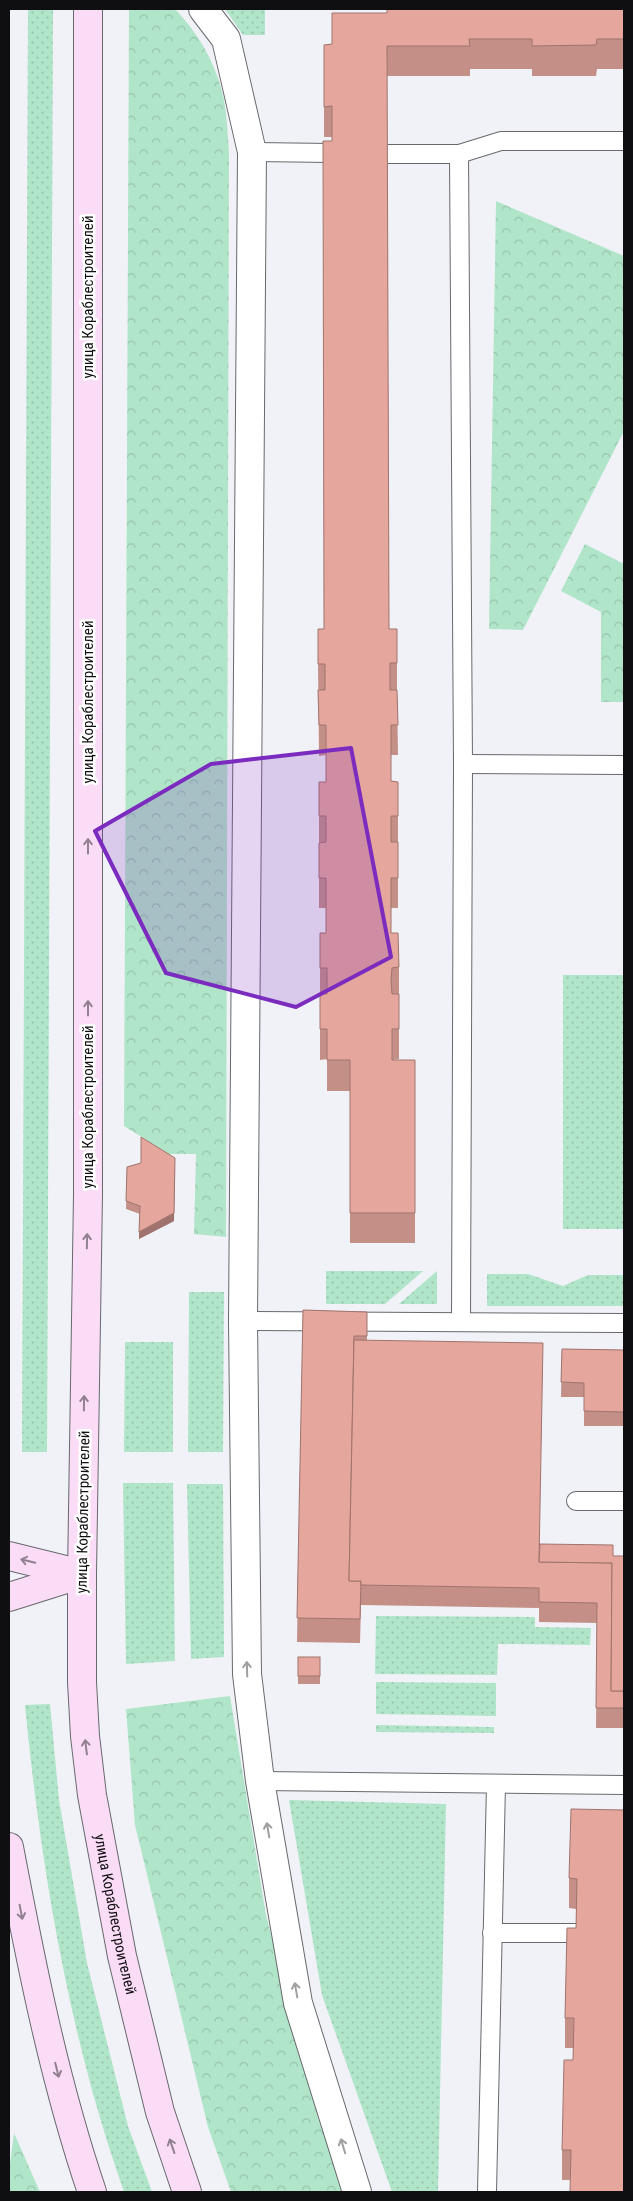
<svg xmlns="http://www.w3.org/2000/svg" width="633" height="2201" viewBox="0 0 633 2201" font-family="'Roboto Condensed',sans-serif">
  <defs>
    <pattern id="grass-dots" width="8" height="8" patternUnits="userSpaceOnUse" patternTransform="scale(1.25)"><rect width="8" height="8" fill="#b1e5c9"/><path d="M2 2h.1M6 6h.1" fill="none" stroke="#97c3ac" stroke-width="1.8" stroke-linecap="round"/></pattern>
    <pattern id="park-crowns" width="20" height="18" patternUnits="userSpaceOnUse" patternTransform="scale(1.25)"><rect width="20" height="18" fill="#b1e5c9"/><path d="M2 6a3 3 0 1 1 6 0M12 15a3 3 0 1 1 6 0" fill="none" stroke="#97c3ac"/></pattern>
  </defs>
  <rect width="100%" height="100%" fill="#f1f2f7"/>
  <g fill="url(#grass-dots)">
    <path d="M 28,9 L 53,9 L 47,1452 L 22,1452 Z"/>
    <path d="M 225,9 L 265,9 L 265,35 L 243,35 Z"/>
    <rect x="563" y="975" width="61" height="254"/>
    <path d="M 326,1271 L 423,1271 L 385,1304 L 326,1304 Z"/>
    <path d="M 437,1271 L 437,1304 L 399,1304 Z"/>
    <path d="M 487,1274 L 528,1274 L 563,1286 L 588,1275 L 624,1275 L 624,1306 L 487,1306 Z"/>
    <path d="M 189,1292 L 224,1292 L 223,1452 L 188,1452 Z"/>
    <path d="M 125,1342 L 173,1342 L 173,1452 L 124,1452 Z"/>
    <path d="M 123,1483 L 173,1483 L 175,1661 L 126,1664 Z"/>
    <path d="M 187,1484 L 223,1484 L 224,1657 L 191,1659 Z"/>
    <path d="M 376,1616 L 535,1617 L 535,1627 L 591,1628 L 590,1645 L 498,1644 L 497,1675 L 375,1674 Z"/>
    <path d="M 376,1682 L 496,1683 L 496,1716 L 376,1714 Z"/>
    <path d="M 50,1704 L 59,1800 L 87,1963 L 128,2126 L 152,2192 L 124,2192 C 69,2036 41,1870 25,1705 Z"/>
    <path d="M 376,1725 L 494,1727 L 494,1733 L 376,1732 Z"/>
    <path d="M 289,1800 L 446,1804 L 438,2192 L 392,2192 L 322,1995 Z"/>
  </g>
  <g fill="url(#park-crowns)">
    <path d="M 129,9 L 175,9 C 199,34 217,65 224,100 C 227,117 228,136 229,154 L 226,1237 L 194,1234 L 196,1154 L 169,1154 L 124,1126 Z"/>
    <path d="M 496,201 L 624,256 L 624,431 L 523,630 L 489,629 Z"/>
    <path d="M 585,544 L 624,564 L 624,702 L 601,702 L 601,612 L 561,591 Z"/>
    <path d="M 230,1696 L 266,1915 L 317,2115 L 344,2192 L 231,2192 L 208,2127 L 135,1825 L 126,1709 Z"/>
    <path d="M 14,2133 L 40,2192 L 9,2192 L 9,2171 Z"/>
  </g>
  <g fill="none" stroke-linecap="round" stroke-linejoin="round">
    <defs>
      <g id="service">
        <path d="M 252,152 L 332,153"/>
        <path d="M 388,154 L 459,154 L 501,141 L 624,141"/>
        <path d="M 459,154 L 463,764 L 461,1322"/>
        <path d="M 463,764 L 624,765"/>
        <path d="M 243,1321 L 624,1323"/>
        <path d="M 576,1501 L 624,1501"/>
        <path d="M 260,1781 L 624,1785"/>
        <path d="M 492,1933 L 577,1933"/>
        <path d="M 487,2192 L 496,1784"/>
      </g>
      <path id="minor" d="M 203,9 L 226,39 L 252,152 L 243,1321 L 247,1674 L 260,1781 L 298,2003 L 357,2192"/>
      <g id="secondary">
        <path id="s1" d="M 88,9 L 88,1194 L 82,1574 L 82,1682 L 85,1736 L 92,1795 L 122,1956 L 160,2112 L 187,2192"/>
        <path d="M 9,1556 L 82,1574"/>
        <path d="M 9,1597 L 82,1574"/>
        <path d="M 9,1847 C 31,1963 54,2080 92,2192"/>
      </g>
    </defs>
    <use href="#service" stroke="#67696d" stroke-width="20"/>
    <use href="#minor" stroke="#67696d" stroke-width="30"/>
    <use href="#secondary" stroke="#67696d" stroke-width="30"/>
    <use href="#service" stroke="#fff" stroke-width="18"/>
    <use href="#minor" stroke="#fff" stroke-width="28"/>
    <use href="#secondary" stroke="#fbdcf6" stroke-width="28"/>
  </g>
  <g fill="#c48f87">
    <path d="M 624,9 L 624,69 L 597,69 L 596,76 L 532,76 L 532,69 L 470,69 L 470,76 L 387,76 L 389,629 L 397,629 L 397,690 L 398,755 L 391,755 L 391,781 L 398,782 L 398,908 L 391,908 L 391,933 L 399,967 L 399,1059 L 392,1060 L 415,1060 L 415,1243 L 350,1243 L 350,1091 L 327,1091 L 327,1059 L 320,1060 L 320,933 L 326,933 L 326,908 L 319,908 L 319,782 L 326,782 L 326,755 L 319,756 L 318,664 L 324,629 L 332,141 L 332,137 L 324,137 L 324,45 Z"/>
    <path d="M 141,1163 L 174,1221 L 139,1239 L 140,1214 L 126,1209 L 127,1167 Z"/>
    <path d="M 303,1310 L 367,1312 L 367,1340 L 540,1544 L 613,1556 L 624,1556 L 624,1728 L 596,1728 L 597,1623 L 539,1622 L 539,1608 L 361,1605 L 360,1643 L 297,1642 Z"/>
    <path d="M 562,1349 L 624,1350 L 624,1426 L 584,1426 L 584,1397 L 561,1397 Z"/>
    <rect x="298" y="1657" width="22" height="27"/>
    <path d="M 624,1810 L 570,2180 L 562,2180 L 562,2150 L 573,2060 L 573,2048 L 565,2048 L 565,2018 L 576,1928 L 576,1909 L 569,1908 L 569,1878 Z"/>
  </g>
  <path fill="#a0746e" d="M 175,1166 L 174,1221 L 139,1239 L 139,1232 Z"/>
  <g fill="#e4a69d" stroke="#a0746e">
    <path d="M 387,9 L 624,9 L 624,39 L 597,39 L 596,45 L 532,46 L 532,39 L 469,39 L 470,46 L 387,46 L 389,629 L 397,629 L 397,663 L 390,663 L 390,690 L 397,690 L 398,725 L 391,725 L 391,781 L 398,782 L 398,816 L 391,816 L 391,842 L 398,842 L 398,878 L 391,878 L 391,933 L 398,933 L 399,967 L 392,968 L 391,981 L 392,994 L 399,994 L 399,1029 L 392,1029 L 392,1060 L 415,1060 L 415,1213 L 350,1213 L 350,1060 L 327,1060 L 327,1029 L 320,1029 L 320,994 L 327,994 L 327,968 L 320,968 L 320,933 L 326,933 L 326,878 L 319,878 L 319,843 L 326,842 L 326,816 L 319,816 L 319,782 L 326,782 L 326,725 L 319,725 L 318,690 L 325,690 L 325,664 L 318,664 L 318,629 L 324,629 L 323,141 L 332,141 L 332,106 L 324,107 L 324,45 L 332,44 L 332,13 L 387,13 Z"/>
    <path d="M 141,1137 L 175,1158 L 174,1213 L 139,1232 L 140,1206 L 126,1201 L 127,1167 L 141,1163 Z"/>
    <path d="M 303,1310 L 367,1312 L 367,1336 L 354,1336 L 349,1581 L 361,1581 L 360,1619 L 297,1618 Z"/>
    <path d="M 354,1340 L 543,1343 L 539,1562 L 612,1563 L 611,1691 L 624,1691 L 624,1708 L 596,1708 L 597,1603 L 539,1602 L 539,1588 L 361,1585 L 361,1581 L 349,1581 Z"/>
    <path d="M 562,1349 L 624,1350 L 624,1412 L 584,1411 L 584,1383 L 561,1382 Z"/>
    <path d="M 540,1544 L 613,1545 L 613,1556 L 624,1556 L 624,1691 L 611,1691 L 612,1563 L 539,1562 Z"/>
    <rect x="298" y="1657" width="22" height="19"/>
    <path d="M 571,1809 L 624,1810 L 624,2192 L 570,2192 L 571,2150 L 562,2150 L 564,2060 L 573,2060 L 574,2018 L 565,2018 L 567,1928 L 576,1928 L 577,1879 L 569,1878 Z"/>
  </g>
  <defs><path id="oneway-shaft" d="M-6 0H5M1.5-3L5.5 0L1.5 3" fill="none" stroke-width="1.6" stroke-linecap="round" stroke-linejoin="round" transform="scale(1.25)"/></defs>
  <g stroke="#91808f">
    <use href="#oneway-shaft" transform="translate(88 846) rotate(-90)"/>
    <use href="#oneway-shaft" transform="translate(88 1008) rotate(-90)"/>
    <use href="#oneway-shaft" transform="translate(87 1241) rotate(-89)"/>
    <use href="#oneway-shaft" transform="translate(84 1403) rotate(-89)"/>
    <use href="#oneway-shaft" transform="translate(28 1561) rotate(-166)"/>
    <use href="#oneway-shaft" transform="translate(86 1747) rotate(-97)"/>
    <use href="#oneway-shaft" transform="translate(21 1912) rotate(79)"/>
    <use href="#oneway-shaft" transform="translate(57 2070) rotate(76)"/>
    <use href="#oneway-shaft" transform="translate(172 2146) rotate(-109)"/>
  </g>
  <g stroke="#9f9fa0">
    <use href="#oneway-shaft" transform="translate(247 1669) rotate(-92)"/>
    <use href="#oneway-shaft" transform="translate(268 1830) rotate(-100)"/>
    <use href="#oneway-shaft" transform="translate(296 1990) rotate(-100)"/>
    <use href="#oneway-shaft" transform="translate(343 2146) rotate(-107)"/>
  </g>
  <path fill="#7b2cbf" fill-opacity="0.2" stroke="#7b2cbf" stroke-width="4" stroke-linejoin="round" d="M 351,748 L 391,957 L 296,1007 L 166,973 L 95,831 L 211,764 Z"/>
  <g text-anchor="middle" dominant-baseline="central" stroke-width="5" stroke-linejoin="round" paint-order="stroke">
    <g font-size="15" fill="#0f0f11" stroke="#fff">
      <text transform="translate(88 297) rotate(-90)">улица Кораблестроителей</text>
      <text transform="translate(88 702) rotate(-90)">улица Кораблестроителей</text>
      <text transform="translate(88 1107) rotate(-90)">улица Кораблестроителей</text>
      <text transform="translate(83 1512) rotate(-89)">улица Кораблестроителей</text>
      <text stroke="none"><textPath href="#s1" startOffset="1908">улица Кораблестроителей</textPath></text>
    </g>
  </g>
  <rect width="633" height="2201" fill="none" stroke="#0f0f11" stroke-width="20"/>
</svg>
